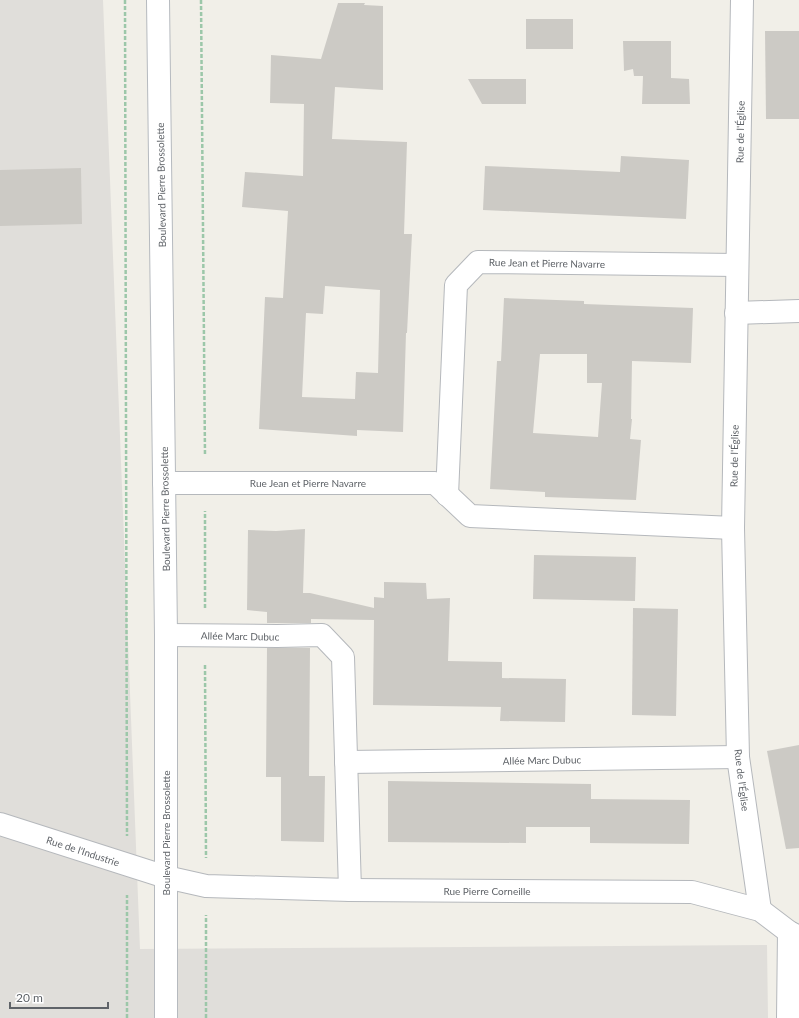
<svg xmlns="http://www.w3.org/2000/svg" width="799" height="1018" viewBox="0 0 799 1018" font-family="Lato,sans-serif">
  <rect width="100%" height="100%" fill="#f1efe8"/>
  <path fill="#e0deda" d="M 0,0 L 103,0 L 140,949 L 767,945 L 768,1018 L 0,1018 Z"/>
  <g fill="#cccac5" fill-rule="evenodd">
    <path d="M 338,3 L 365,3 L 364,5 L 383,6 L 383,90 L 335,87 L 332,139 L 407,142 L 404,234 L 412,234 L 407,333 L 406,333 L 403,432 L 357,430 L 357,436 L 259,429 L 265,297 L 283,298 L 288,211 L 242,207 L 245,172 L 303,176 L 304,104 L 270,103 L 271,55 L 321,59 ZM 325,286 L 380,290 L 378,373 L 356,372 L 355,399 L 302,397 L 306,313 L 323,314 Z"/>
    <rect x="526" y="19" width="47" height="30"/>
    <path d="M 765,31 L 799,31 L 799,119 L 766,119 Z"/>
    <path d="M 623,41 L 671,41 L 671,78 L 689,79 L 690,104 L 642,104 L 643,76 L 634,76 L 633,69 L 624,71 Z"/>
    <path d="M 468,79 L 526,79 L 526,104 L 482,104 Z"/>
    <path d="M 621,156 L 689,160 L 686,219 L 483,210 L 485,166 L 620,172 Z"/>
    <path d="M 81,168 L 82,224 L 0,226 L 0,170 Z"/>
    <path d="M 504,298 L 584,301 L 584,304 L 693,308 L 691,363 L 632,361 L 631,419 L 632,419 L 630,439 L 641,440 L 636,500 L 545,497 L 545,492 L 490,489 L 497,361 L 501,361 ZM 540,354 L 587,354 L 587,383 L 602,383 L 598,437 L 533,433 Z"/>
    <path d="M 305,529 L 303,593 L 310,593 L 374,608 L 374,597 L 384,598 L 384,582 L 426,583 L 427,599 L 450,598 L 448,661 L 502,662 L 502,678 L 566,679 L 565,722 L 500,721 L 501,707 L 373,705 L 374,620 L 311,619 L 311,623 L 267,623 L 267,612 L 247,610 L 248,530 L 276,531 Z"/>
    <path d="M 534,555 L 636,557 L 635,601 L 533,599 Z"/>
    <path d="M 633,608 L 678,609 L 676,716 L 632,715 Z"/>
    <path d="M 267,648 L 310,648 L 309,776 L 325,776 L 324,842 L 281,841 L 281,777 L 266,777 Z"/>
    <path d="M 799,745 L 799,848 L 786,849 L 767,751 Z"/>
    <path d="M 388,781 L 591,784 L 591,799 L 690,800 L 689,844 L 590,843 L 590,827 L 526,827 L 526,843 L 388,842 Z"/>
  </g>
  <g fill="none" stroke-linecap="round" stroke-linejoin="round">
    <defs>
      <g id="street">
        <path d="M 742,0 L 733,528 L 738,757 L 760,910"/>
        <path d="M 736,313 L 799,311"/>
        <path d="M 164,483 L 435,483 L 470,516 L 733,528"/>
        <path d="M 447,495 L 456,285 L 478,262 L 737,265"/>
        <path d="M 166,635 L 277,636 L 322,635 L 343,657 L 350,890"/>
        <path d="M 346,762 L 738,757"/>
        <path d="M 0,824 L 166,877 L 206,886 L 350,890 L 692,892 L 760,910 L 789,932 L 799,937"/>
        <path d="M 788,1018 L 789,932"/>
      </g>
      <path id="secondary" d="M 158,0 L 166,635 L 166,1018"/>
    </defs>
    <use href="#street" stroke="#b5b8bc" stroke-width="24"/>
    <use href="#secondary" stroke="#b6babf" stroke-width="24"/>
    <g stroke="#9cc7a9" stroke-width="2.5" stroke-dasharray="4 2" stroke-linecap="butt">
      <path d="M 125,0 L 127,836"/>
      <path d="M 201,0 L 205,456"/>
      <path d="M 205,608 L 205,511"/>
      <path d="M 205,665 L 206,858"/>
      <path d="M 127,1018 L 127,895"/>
      <path d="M 206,1018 L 206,915"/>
    </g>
    <use href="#street" stroke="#fff" stroke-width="22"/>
    <use href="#secondary" stroke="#fff" stroke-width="22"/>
  </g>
  <g text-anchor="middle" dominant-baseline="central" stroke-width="3" stroke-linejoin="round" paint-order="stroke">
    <g font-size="10" fill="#5f6368" stroke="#fff">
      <text transform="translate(740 132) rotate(-89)">Rue de l'Église</text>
      <text transform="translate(161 185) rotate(-91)">Boulevard Pierre Brossolette</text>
      <text transform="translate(547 263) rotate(1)">Rue Jean et Pierre Navarre</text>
      <text transform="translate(734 456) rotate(-89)">Rue de l'Église</text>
      <text x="308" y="483">Rue Jean et Pierre Navarre</text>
      <text transform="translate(165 509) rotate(-91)">Boulevard Pierre Brossolette</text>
      <text transform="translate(240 636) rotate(1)">Allée Marc Dubuc</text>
      <text transform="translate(542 760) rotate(-1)">Allée Marc Dubuc</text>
      <text transform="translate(742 780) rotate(83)">Rue de l'Église</text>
      <text transform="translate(166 833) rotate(-90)">Boulevard Pierre Brossolette</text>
      <text transform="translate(83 851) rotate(18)">Rue de l'Industrie</text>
      <text x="487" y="891">Rue Pierre Corneille</text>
    </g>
  </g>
  <path d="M10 1002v6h98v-6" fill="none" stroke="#5f6368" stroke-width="2"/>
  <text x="16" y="1002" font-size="12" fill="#5f6368" stroke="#ffffff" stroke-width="3" paint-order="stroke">20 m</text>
</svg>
